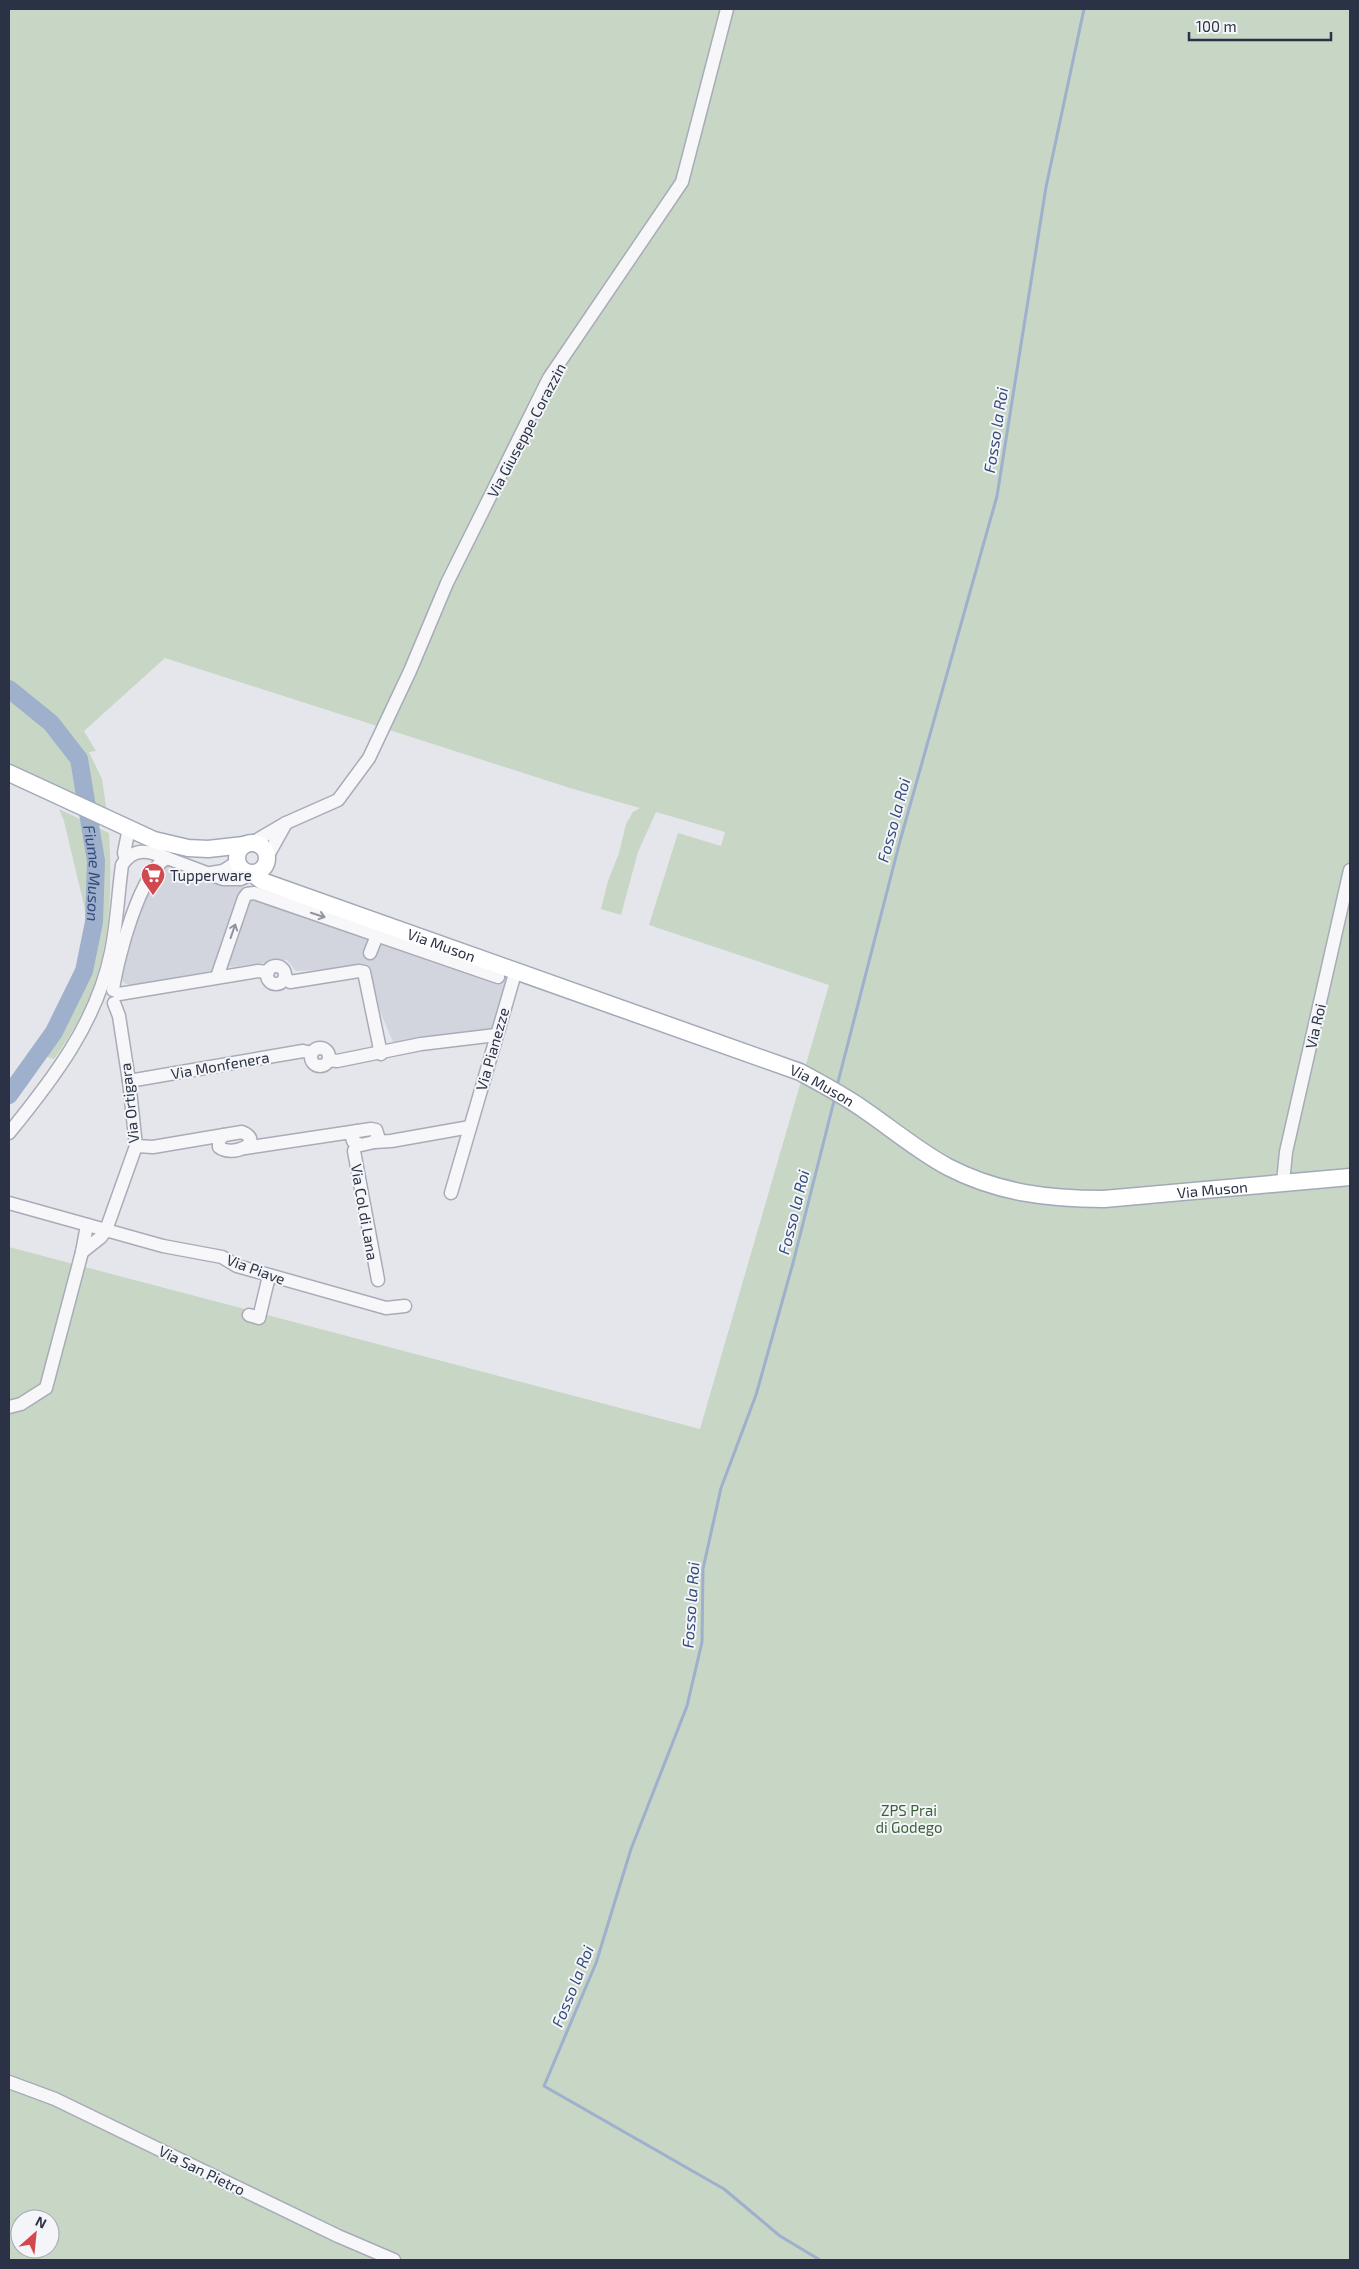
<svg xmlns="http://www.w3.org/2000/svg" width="1359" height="2269" viewBox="0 0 1359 2269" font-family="'Exo 2',sans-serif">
  <rect width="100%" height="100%" fill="#e4e6ec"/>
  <path fill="#d2d5de" d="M 172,862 L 508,979 L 498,1036 L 393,1042 L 362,968 L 296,971 L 287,960 L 231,967 L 133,986 L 124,983 L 118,973 L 128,938 L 159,866 Z"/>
  <g fill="#c7d6c5" fill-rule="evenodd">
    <path d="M 9,9 L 1350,9 L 1350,2260 L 9,2260 L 9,1247 L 700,1429 L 829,985 L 649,925 L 678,833 L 721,846 L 725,832 L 656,812 L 638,852 L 621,915 L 601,909 L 608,881 L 619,853 L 626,824 L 633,812 L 640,808 L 570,788 L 165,658 L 84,731 L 96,751 L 89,752 L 102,779 L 107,813 L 9,766 ZM 20,2219 L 50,2219 L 50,2249 L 20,2249 Z"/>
    <path d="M 59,809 L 109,833 C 112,882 111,938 94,985 C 87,1007 68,1040 54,1059 L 38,1054 L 65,1023 L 87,918 L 64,821 Z"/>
  </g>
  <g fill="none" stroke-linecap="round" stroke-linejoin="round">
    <g stroke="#9eb0cc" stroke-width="3">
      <path d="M 837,1086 L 900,841 L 997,496 L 1046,187 L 1084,9"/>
      <path d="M 820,2260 L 780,2236 L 724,2189 L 544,2086 L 596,1963 L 631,1849 L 687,1706 L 702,1642 L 703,1569 L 721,1488 L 756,1395 L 793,1263 L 835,1097"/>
    </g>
    <path stroke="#9eb0cc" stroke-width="18" id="s1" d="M 9,689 L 51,723 L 79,759 L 96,861 L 94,922 L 84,971 L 54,1032 L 9,1095"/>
    <defs>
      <g id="minor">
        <path d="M 286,823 L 338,800 L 369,758 L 410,671 L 447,583 L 549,378 L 682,182 L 727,9"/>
        <path d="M 252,843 L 286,823 L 267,857"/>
        <path d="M 126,859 L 124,853 L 129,828"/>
        <path d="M 211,873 L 223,871 L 237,862"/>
        <path d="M 370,953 L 380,928"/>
        <circle cx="276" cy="975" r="9"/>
        <path d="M 217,977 L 244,898 L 247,894 L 254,893 L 498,977"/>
        <path d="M 286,978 L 290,982 L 359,971 L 364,972 L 381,1054"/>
        <path d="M 113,990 C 117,959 140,872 167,858 L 223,879 L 241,879 L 251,874"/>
        <path d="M 119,994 L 258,971 L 268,972"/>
        <circle cx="320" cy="1057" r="9"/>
        <path d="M 329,1060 L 337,1061 L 421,1044 L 496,1035"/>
        <path d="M 129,1081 L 303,1051 L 312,1053"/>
        <path d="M 242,1132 C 266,1142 232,1158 219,1147 L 219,1140 L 224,1135 Z"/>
        <path d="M 9,1133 C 53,1079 97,1022 111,952 C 117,923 118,894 122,865 C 134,846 150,851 167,858"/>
        <path d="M 374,1142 L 391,1141 L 470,1127"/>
        <path d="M 357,1144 L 354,1151 L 378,1280"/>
        <path d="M 136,1146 L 153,1147 L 224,1135"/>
        <path d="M 245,1148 L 371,1129 L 376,1130 L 378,1136 L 374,1142 L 361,1145 L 353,1141 L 352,1137 L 356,1131"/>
        <path d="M 1283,1182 L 1286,1152 L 1350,870"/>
        <path d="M 451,1193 L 516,970"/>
        <path d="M 9,1203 L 163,1246 L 222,1257 L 237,1266 L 386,1308 L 405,1306"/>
        <path d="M 82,1252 L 101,1237 L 106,1230 L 136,1146 L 129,1081 L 119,1016 L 114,1003"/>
        <path d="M 249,1315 L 259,1318 L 269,1276"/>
        <path d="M 9,1407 L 21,1404 L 46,1388 L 82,1252 L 87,1225"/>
        <path d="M 9,2082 L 55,2099 L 338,2236 L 394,2260"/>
      </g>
      <g id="major">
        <path d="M 9,773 L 154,840 L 188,848 L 208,849 L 244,845"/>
        <circle cx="252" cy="858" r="15"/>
        <path id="s2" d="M 253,874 L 262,881 L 800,1072 C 822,1084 843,1095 863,1109 C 891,1128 918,1151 948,1167 C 998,1193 1049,1199 1104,1199 L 1350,1177"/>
      </g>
    </defs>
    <use href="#minor" stroke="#a9acb7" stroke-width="15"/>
    <use href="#major" stroke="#a3a9b8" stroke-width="19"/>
    <use href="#minor" stroke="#f7f7fa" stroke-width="12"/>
    <use href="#major" stroke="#fff" stroke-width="16"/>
  </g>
  <defs><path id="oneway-shaft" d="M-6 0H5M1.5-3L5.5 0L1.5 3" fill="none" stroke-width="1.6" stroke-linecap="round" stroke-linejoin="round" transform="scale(1.25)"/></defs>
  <g stroke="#9194a0">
    <use href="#oneway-shaft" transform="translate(318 915) rotate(18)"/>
    <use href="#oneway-shaft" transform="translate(233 931) rotate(-71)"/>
  </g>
  <defs>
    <symbol id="supermarket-pin" viewBox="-11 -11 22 30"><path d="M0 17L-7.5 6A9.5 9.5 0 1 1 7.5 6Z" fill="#d1484f" stroke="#f4f5f9"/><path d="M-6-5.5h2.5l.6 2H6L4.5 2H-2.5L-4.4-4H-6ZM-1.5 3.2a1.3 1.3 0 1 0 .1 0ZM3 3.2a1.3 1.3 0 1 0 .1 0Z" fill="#fff"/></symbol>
  </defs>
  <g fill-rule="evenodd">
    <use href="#supermarket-pin" x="139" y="861" width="28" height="38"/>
  </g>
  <g text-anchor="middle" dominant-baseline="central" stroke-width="4" stroke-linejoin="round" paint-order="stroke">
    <g font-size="15" fill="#2b3245" stroke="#f4f5f9">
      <text transform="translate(526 430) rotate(-62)">Via Giuseppe Corazzin</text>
      <text stroke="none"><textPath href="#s2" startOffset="202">Via Muson</textPath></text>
      <text transform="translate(1315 1026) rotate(-77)">Via Roi</text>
      <text transform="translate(492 1049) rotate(-74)">Via Pianezze</text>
      <text transform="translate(220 1065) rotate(-10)">Via Monfenera</text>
      <text stroke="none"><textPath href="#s2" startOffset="608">Via Muson</textPath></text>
      <text transform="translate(129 1103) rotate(-96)">Via Ortigara</text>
      <text stroke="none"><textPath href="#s2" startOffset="1028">Via Muson</textPath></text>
      <text transform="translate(365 1212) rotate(80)">Via Col di Lana</text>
      <text transform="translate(256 1269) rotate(20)">Via Piave</text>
      <text transform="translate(202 2170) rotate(26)">Via San Pietro</text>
    </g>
    <g font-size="15" fill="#2b3245" stroke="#f4f5f9" text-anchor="start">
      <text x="170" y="875">Tupperware</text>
    </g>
    <g font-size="15" fill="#3b6138" stroke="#f4f5f9">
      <text x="909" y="1810">ZPS Prai<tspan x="909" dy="17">di Godego</tspan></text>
    </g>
    <g font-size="16" font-style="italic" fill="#344c7a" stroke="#f4f5f9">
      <text transform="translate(995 430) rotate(-81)">Fosso la Roi</text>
      <text transform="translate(893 820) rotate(-75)">Fosso la Roi</text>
      <text stroke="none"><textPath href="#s1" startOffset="215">Fiume Muson</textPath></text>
      <text transform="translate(793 1212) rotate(-76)">Fosso la Roi</text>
      <text transform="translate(690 1605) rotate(-86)">Fosso la Roi</text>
      <text transform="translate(572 1986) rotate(-68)">Fosso la Roi</text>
    </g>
  </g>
  <rect width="1359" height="2269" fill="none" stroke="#2b3245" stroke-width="20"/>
  <g transform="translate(35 2234) rotate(27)"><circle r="24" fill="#f4f5f9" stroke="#a4a7b1"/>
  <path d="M0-4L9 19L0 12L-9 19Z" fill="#d1484f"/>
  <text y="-8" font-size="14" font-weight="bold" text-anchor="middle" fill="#2b3245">N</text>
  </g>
  <path d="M1189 32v8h142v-8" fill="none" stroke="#2b3245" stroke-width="2.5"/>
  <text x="1196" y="32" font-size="15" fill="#2b3245" stroke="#f4f5f9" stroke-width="4" paint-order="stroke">100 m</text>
</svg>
